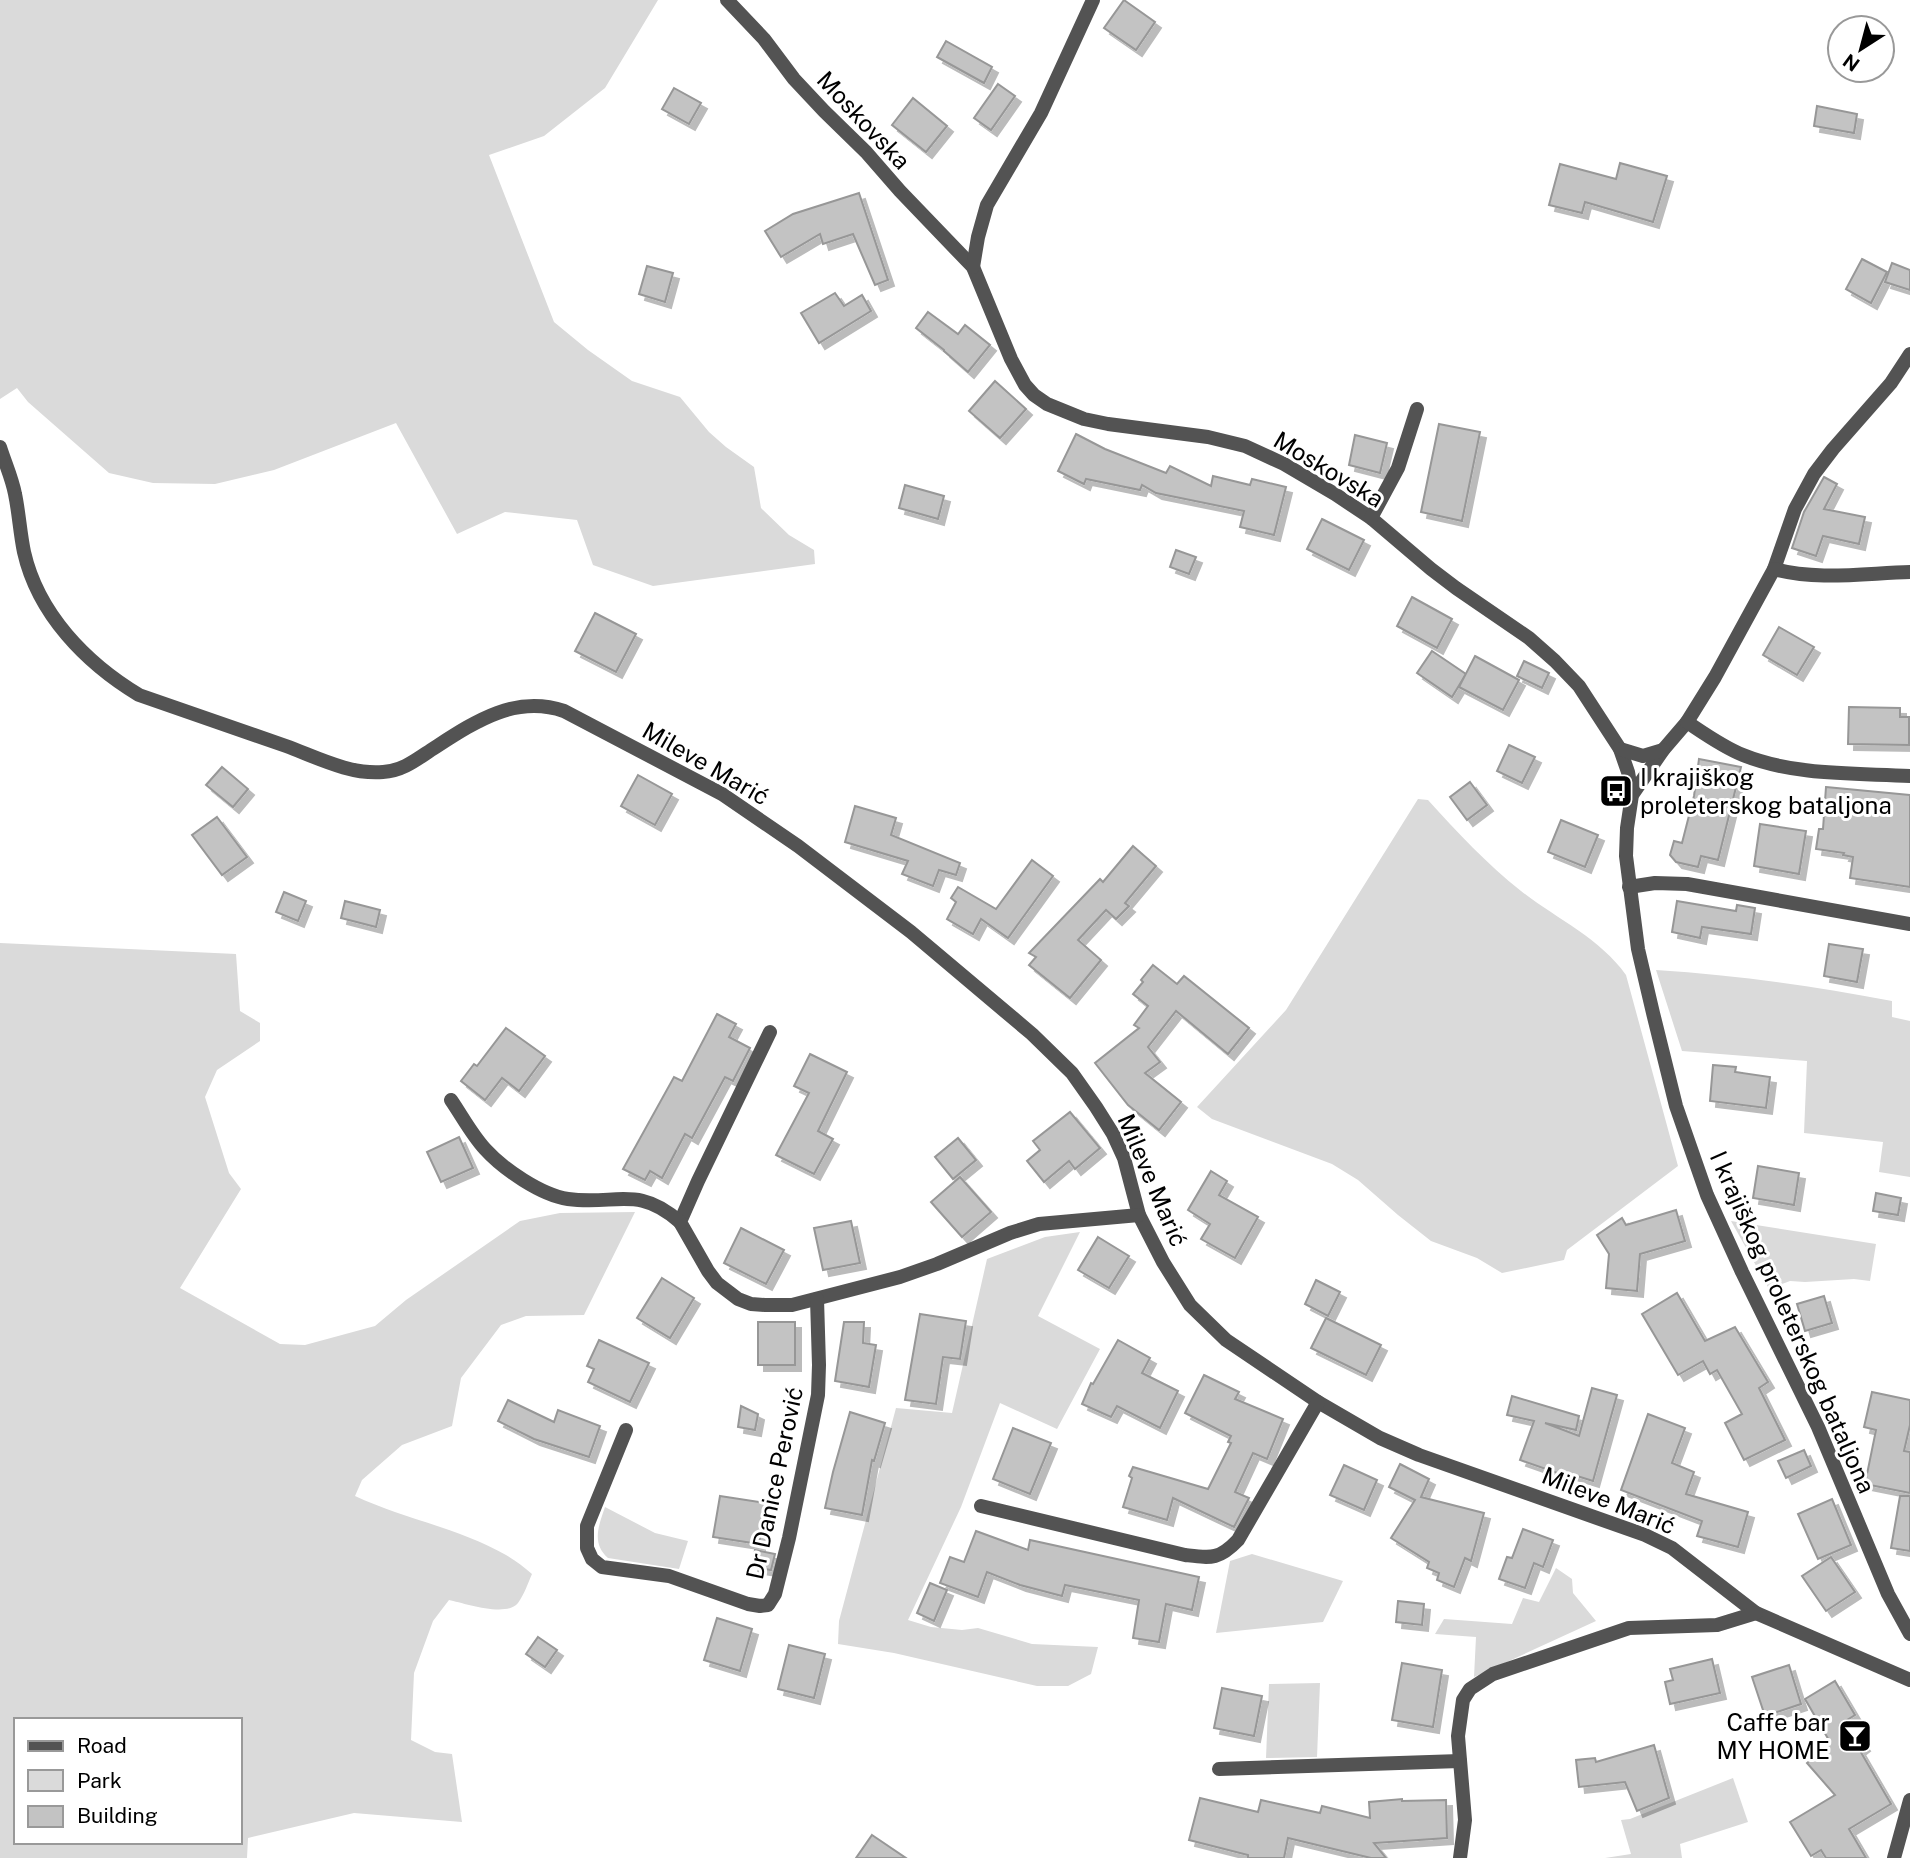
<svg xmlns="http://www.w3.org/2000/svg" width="1910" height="1858" viewBox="0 0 1910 1858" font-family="'Public Sans',sans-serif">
  <defs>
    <filter id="shadow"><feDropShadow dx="6" dy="6" stdDeviation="0" flood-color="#0004"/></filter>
  </defs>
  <rect width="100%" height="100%" fill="#fff"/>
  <g fill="#dadada" fill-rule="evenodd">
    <path d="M 0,0 L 658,0 L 605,88 L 544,136 L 489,155 L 554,322 L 588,350 L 632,381 L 680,397 L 709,432 L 726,447 L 754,467 L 761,508 L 789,535 L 814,550 L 815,564 L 653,586 L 593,565 L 577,520 L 505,512 L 457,534 L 396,423 L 274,470 L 215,484 L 153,483 L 109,473 L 28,402 L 17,388 L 0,399 Z"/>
    <path d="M 1418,799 L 1428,800 C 1457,832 1487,864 1521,891 C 1555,918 1600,938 1626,975 L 1678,1166 L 1567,1250 L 1564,1260 L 1502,1273 L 1477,1258 L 1431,1241 L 1398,1215 L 1358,1180 L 1332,1164 L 1212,1119 L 1197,1107 L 1286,1010 Z"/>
    <path d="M 0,943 L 236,954 L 240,1011 L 260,1023 L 260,1041 L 217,1070 L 205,1097 L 229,1173 L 241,1189 L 180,1288 L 280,1344 L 305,1345 L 375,1326 L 406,1300 L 520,1221 L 560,1213 L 635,1212 L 584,1315 L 526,1316 L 501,1325 L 461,1378 L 452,1426 L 402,1445 L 362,1480 L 355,1496 C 404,1519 459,1528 506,1555 C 515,1560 524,1567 532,1574 C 528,1583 524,1595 518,1603 C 506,1618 464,1603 449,1600 L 433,1621 L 414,1673 L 411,1740 L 435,1752 L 452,1754 L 462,1822 L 354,1813 L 248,1838 L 247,1858 L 0,1858 ZM 16,1720 L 240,1720 L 240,1842 L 16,1842 Z"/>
    <path d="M 1656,970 C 1737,975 1812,986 1892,1001 L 1892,1017 L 1910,1021 L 1910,1177 L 1879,1172 L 1883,1142 L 1804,1133 L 1807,1061 L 1682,1051 Z"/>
    <path d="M 1731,1221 L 1876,1244 L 1870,1281 L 1854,1279 L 1805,1282 L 1790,1281 L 1769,1289 Z"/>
    <path d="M 1080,1232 L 1038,1316 L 1100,1349 L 1057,1429 L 1000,1403 L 961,1507 L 908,1620 L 931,1627 L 962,1630 L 978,1628 L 1032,1644 L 1098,1647 L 1091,1674 L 1068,1686 L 1037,1686 L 894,1653 L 838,1644 L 839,1621 L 896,1408 L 952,1413 L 987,1259 L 1045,1237 Z"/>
    <path d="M 605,1507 L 655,1533 L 688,1541 L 679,1569 L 608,1558 C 591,1543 599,1525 605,1507 Z"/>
    <path d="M 1252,1554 L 1343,1581 L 1323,1622 L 1216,1633 L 1230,1561 Z"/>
    <path d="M 1556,1568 L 1572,1579 L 1573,1593 L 1596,1621 L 1474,1677 L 1476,1637 L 1435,1634 L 1444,1619 L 1512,1624 L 1523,1598 L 1539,1602 Z"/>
    <path d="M 1320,1683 L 1317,1757 L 1266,1758 L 1269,1684 Z"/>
    <path d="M 1733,1778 L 1748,1822 L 1680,1844 L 1682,1858 L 1605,1858 L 1631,1854 L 1621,1820 L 1630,1819 Z"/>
  </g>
  <g fill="#c3c3c3" stroke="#979797" stroke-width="2" filter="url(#shadow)">
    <path d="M 1124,0 L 1155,22 L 1136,50 L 1104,28 Z"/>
    <path d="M 946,41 L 992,67 L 984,83 L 937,57 Z"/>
    <path d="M 998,84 L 1015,96 L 991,130 L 974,118 Z"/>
    <path d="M 674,88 L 701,103 L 689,124 L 662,109 Z"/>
    <path d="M 913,98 L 947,126 L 926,152 L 892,125 Z"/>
    <path d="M 1817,106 L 1857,114 L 1854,133 L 1814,126 Z"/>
    <path d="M 1620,163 L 1667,176 L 1653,222 L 1585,202 L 1582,213 L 1549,205 L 1560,164 L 1616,179 Z"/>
    <path d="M 859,193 L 888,280 L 875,285 L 853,234 L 823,244 L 820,234 L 781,257 L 765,231 L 793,214 Z"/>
    <path d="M 1862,259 L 1887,272 L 1871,303 L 1846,289 Z"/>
    <path d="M 1892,263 L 1910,270 L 1910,290 L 1885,282 Z"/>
    <path d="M 647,266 L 673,273 L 665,302 L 639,294 Z"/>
    <path d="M 835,293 L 844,306 L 862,295 L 871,311 L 819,343 L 801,313 Z"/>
    <path d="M 928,312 L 958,334 L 965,325 L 990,345 L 968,372 L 944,351 L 944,350 L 916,328 Z"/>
    <path d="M 995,381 L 1026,409 L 1000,438 L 969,411 Z"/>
    <path d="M 1439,424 L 1480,432 L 1462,521 L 1421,512 Z"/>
    <path d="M 1076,434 L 1105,449 L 1166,473 L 1170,466 L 1211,486 L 1213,476 L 1250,485 L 1252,479 L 1286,487 L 1274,535 L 1240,527 L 1244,511 L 1156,493 L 1142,485 L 1140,490 L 1086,479 L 1084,484 L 1058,471 Z"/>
    <path d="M 1355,435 L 1387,443 L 1380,473 L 1349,465 Z"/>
    <path d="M 1824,477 L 1837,484 L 1824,509 L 1865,517 L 1859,544 L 1823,536 L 1816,556 L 1792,548 L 1804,512 Z"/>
    <path d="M 905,485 L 944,496 L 938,519 L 899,508 Z"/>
    <path d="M 1322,519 L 1364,540 L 1349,570 L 1307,549 Z"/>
    <path d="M 1176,550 L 1196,557 L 1189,574 L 1170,567 Z"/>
    <path d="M 1412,597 L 1452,619 L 1437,648 L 1397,626 Z"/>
    <path d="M 595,613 L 636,634 L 616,672 L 575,651 Z"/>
    <path d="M 1779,627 L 1814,647 L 1797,675 L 1763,655 Z"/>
    <path d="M 1432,651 L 1466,674 L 1452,697 L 1417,673 Z"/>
    <path d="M 1475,656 L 1519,680 L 1503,710 L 1459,687 Z"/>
    <path d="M 1524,661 L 1549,673 L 1542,688 L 1517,676 Z"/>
    <path d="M 1849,707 L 1900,708 L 1900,717 L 1909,717 L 1909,745 L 1848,744 Z"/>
    <path d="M 1509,745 L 1535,757 L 1522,783 L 1497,771 Z"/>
    <path d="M 1699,759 L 1741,767 L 1718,860 L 1701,856 L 1698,867 L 1676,862 L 1670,855 L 1674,841 L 1682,843 L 1694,796 Z"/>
    <path d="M 222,767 L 248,789 L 233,807 L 206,785 Z"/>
    <path d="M 638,775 L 672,794 L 655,825 L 621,806 Z"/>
    <path d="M 1470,782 L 1487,805 L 1467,820 L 1450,797 Z"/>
    <path d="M 1826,787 L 1910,795 L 1910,887 L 1850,878 L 1853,857 L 1843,855 L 1844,853 L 1816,849 L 1819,829 L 1823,829 Z"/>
    <path d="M 855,806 L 896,818 L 891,835 L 960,863 L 956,875 L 939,870 L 933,886 L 902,874 L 908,861 L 845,842 Z"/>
    <path d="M 217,817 L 247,857 L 222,875 L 192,835 Z"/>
    <path d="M 1561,820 L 1598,835 L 1585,867 L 1548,852 Z"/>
    <path d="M 1760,824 L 1806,831 L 1799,874 L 1754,866 Z"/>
    <path d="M 1133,846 L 1156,866 L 1125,903 L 1129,906 L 1116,919 L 1106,910 L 1078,940 L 1101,960 L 1070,998 L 1029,965 L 1036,957 L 1029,953 L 1100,879 L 1103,882 Z"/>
    <path d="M 1032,860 L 1053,876 L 1008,938 L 981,919 L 973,934 L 947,919 L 956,902 L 951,898 L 958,887 L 996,909 Z"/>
    <path d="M 284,892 L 306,901 L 298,921 L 276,912 Z"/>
    <path d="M 345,901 L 380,910 L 376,927 L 341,918 Z"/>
    <path d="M 1677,901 L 1736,911 L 1737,905 L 1755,908 L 1751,934 L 1702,927 L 1700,938 L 1672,932 Z"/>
    <path d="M 1829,944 L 1863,949 L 1857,982 L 1824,976 Z"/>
    <path d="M 1153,965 L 1177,984 L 1184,976 L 1249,1028 L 1228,1054 L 1176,1011 L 1148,1047 L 1160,1062 L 1145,1073 L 1181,1102 L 1159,1130 L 1128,1105 L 1095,1063 L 1139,1028 L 1134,1025 L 1148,1006 L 1133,994 L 1143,982 L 1141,980 Z"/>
    <path d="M 717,1014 L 736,1024 L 729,1037 L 750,1048 L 733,1081 L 725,1077 L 692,1138 L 685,1134 L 662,1178 L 650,1171 L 645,1180 L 623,1169 L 674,1077 L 682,1081 Z"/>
    <path d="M 506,1028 L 545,1056 L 519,1091 L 502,1078 L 485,1100 L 461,1081 L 474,1064 L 477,1066 Z"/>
    <path d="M 810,1054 L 847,1072 L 818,1131 L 833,1139 L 814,1174 L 776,1155 L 809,1093 L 794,1086 Z"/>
    <path d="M 1713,1065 L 1736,1067 L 1735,1072 L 1770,1077 L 1766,1108 L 1710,1101 Z"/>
    <path d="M 1070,1112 L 1100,1148 L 1075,1169 L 1069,1161 L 1044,1182 L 1027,1161 L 1040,1150 L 1033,1141 Z"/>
    <path d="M 459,1137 L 473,1168 L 441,1182 L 427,1152 Z"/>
    <path d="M 958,1138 L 976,1160 L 953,1179 L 935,1157 Z"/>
    <path d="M 1758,1166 L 1799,1173 L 1794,1205 L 1753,1198 Z"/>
    <path d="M 1211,1171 L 1227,1181 L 1219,1195 L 1258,1217 L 1235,1258 L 1201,1239 L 1210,1224 L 1188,1210 Z"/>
    <path d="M 960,1177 L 991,1212 L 962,1237 L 931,1202 Z"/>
    <path d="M 1876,1193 L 1901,1198 L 1898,1215 L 1873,1211 Z"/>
    <path d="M 1676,1210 L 1685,1241 L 1640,1254 L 1637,1291 L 1606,1288 L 1609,1254 L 1597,1235 L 1622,1218 L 1626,1225 Z"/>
    <path d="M 851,1221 L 860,1263 L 823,1270 L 814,1228 Z"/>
    <path d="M 741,1228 L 784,1250 L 766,1284 L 724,1263 Z"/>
    <path d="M 1098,1237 L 1129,1256 L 1109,1288 L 1078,1270 Z"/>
    <path d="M 662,1278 L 694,1298 L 670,1338 L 637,1318 Z"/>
    <path d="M 1316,1280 L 1340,1292 L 1328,1316 L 1305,1304 Z"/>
    <path d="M 1677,1293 L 1705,1341 L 1735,1327 L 1768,1382 L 1759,1388 L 1785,1440 L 1744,1460 L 1725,1423 L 1742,1414 L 1717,1370 L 1710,1374 L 1703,1361 L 1678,1375 L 1642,1314 Z"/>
    <path d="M 1824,1296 L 1832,1323 L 1805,1331 L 1797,1304 Z"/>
    <path d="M 920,1314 L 966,1321 L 960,1359 L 943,1357 L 936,1404 L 905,1400 Z"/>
    <path d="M 1326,1318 L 1381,1345 L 1366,1375 L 1311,1348 Z"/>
    <rect x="758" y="1322" width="37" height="43"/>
    <path d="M 844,1322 L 864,1322 L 863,1343 L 876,1345 L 869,1387 L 835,1381 Z"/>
    <path d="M 599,1340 L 649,1363 L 630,1402 L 588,1382 L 594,1369 L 587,1366 Z"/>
    <path d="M 1118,1340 L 1150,1358 L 1142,1373 L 1178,1391 L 1160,1428 L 1117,1406 L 1111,1417 L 1082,1404 L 1091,1383 L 1093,1384 Z"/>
    <path d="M 1204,1375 L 1239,1392 L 1235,1399 L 1283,1419 L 1267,1459 L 1253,1453 L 1235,1492 L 1249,1498 L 1234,1527 L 1173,1498 L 1167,1520 L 1123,1507 L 1132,1478 L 1129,1476 L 1133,1467 L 1208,1489 L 1231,1443 L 1228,1442 L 1231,1436 L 1185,1413 Z"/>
    <path d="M 1592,1388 L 1617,1395 L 1593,1481 L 1561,1471 L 1560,1474 L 1520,1460 L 1534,1421 L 1507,1415 L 1512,1396 L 1579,1416 L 1576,1430 L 1545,1423 L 1579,1436 Z"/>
    <path d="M 1872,1392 L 1910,1400 L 1910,1425 L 1904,1451 L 1910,1452 L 1910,1493 L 1865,1484 L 1876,1430 L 1864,1427 Z"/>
    <path d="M 508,1400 L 554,1422 L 558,1410 L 600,1426 L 589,1457 L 534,1439 L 498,1421 Z"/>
    <path d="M 741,1406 L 758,1414 L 755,1430 L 738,1427 Z"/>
    <path d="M 850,1412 L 885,1423 L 874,1461 L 872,1460 L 862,1515 L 825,1508 L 833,1472 Z"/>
    <path d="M 1648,1414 L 1685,1428 L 1672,1463 L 1694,1472 L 1686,1494 L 1748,1512 L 1738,1547 L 1697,1536 L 1702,1521 L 1621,1490 Z"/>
    <path d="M 1013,1428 L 1051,1443 L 1030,1494 L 993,1479 Z"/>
    <path d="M 1804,1450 L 1811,1466 L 1786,1478 L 1778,1461 Z"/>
    <path d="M 1400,1464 L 1429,1479 L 1421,1497 L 1484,1513 L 1471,1561 L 1465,1558 L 1454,1587 L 1437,1580 L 1439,1573 L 1427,1568 L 1429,1562 L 1391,1538 L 1415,1500 L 1389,1487 Z"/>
    <path d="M 1344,1465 L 1377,1480 L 1364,1510 L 1330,1495 Z"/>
    <path d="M 720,1496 L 766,1503 L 759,1544 L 713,1537 Z"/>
    <path d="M 1900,1496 L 1910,1496 L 1910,1551 L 1891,1548 Z"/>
    <path d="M 1832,1499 L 1851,1545 L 1818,1559 L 1798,1514 Z"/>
    <path d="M 1523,1529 L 1553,1540 L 1543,1567 L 1534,1563 L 1525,1588 L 1499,1579 L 1507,1557 L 1512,1558 Z"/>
    <path d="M 976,1531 L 1028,1550 L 1030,1540 L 1199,1577 L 1192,1610 L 1166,1604 L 1159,1642 L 1133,1638 L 1139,1600 L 1065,1585 L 1062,1596 L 1020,1585 L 987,1572 L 978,1597 L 940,1583 L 950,1557 L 964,1562 Z"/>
    <path d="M 755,1550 L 775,1554 L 771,1570 L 752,1567 Z"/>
    <path d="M 1831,1557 L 1855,1592 L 1826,1611 L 1802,1576 Z"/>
    <path d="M 930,1583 L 947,1590 L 934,1621 L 917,1613 Z"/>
    <path d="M 1398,1601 L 1424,1604 L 1422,1625 L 1396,1622 Z"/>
    <path d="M 717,1618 L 752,1629 L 740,1671 L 704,1660 Z"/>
    <path d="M 538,1637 L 557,1650 L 545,1667 L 526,1654 Z"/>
    <path d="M 789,1645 L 825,1654 L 814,1698 L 778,1689 Z"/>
    <path d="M 1712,1659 L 1720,1693 L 1670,1704 L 1665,1682 L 1673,1680 L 1670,1669 Z"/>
    <path d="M 1402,1663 L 1442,1670 L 1433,1727 L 1392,1720 Z"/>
    <path d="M 1789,1665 L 1801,1704 L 1765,1716 L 1752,1677 Z"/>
    <path d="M 1835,1681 L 1855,1715 L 1844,1722 L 1864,1745 L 1859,1749 L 1891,1804 L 1849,1829 L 1866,1858 L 1826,1858 L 1821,1850 L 1811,1856 L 1790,1822 L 1835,1795 L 1807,1763 L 1830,1742 L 1805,1699 Z"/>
    <path d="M 1222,1688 L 1262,1696 L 1254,1736 L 1214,1728 Z"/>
    <path d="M 1654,1745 L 1669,1798 L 1637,1811 L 1625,1782 L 1579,1787 L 1576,1760 L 1595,1758 L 1596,1762 Z"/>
    <path d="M 1200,1798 L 1258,1812 L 1261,1800 L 1320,1813 L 1322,1806 L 1370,1818 L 1369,1802 L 1402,1799 L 1402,1801 L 1446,1800 L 1447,1838 L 1374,1843 L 1386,1858 L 1371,1858 L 1288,1838 L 1284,1858 L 1248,1858 L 1248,1855 L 1189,1840 Z"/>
    <path d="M 872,1835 L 906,1858 L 856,1858 Z"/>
  </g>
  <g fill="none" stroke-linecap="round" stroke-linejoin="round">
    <g stroke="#535353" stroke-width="14">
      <path d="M 727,0 L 764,39 L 794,79 L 824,111 L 866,152 L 900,191 L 973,267 L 1011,359 L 1025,385 L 1034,395 L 1047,404 L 1084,419 L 1108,424 L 1208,437 L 1245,446 L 1284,464 L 1335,494 L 1371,518 L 1431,569 L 1456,588 L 1529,638 L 1555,661 L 1579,686 L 1620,749 L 1628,772 L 1632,795"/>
      <path d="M 973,267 L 978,237 L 987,205 L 1041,113 L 1093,0"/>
      <path d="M 1910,354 L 1891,383 L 1833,449 L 1814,474 L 1795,509 L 1774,569 L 1715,677 L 1687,722 L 1663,750 L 1632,795 L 1627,828 L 1626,856 L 1638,949 L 1653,1013 L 1676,1106 L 1707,1195 L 1742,1272 L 1818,1427 L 1888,1594 L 1910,1634"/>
      <path d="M 0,447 C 5,463 12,478 15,494 C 19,513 20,533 24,552 C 38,614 86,663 139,695 C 188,712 237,729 286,746 C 316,757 350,775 383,772 C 402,771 416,760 431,750 C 473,723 514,694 564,711 L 722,794 L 798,846 L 911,932 L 1032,1034 L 1072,1073 L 1096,1107 L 1113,1134 L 1124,1158 L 1139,1215 L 1163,1262 L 1190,1305 L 1226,1340 L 1318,1402 L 1380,1438 L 1419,1455 L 1645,1535 L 1672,1548 L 1756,1613 L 1910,1680"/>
      <path d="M 1371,518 L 1398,468 L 1417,409"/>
      <path d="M 1774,569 C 1816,581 1867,573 1910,572"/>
      <path d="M 1687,722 C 1705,734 1723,747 1743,755 C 1795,776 1855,773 1910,776"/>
      <path d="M 1620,749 L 1643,756 L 1663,750"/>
      <path d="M 1629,887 L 1655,883 L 1687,884 L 1910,924"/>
      <path d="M 770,1032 L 698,1181 L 680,1222 L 708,1271 L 717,1283 L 738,1299 L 751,1304 L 765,1305 L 792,1305 L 900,1277 L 937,1264 L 1010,1233 L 1039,1224 L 1139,1215"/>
      <path d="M 451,1100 C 462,1116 472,1135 485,1149 C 503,1169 541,1195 568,1199 C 615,1206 637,1184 680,1222"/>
      <path d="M 626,1430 L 587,1526 L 587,1548 L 592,1559 L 602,1567 L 669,1576 L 748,1604 L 760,1606 L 768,1605 L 775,1594 L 789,1538 L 818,1395 L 819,1365 L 817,1299"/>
      <path d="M 981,1506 L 1185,1555 C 1211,1558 1219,1560 1238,1540 L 1318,1402"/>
      <path d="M 1219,1769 L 1460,1761"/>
      <path d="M 1460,1858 L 1465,1820 L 1458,1736 L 1463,1700 L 1470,1689 L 1493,1674 L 1629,1628 L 1717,1625 L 1756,1613"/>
      <path d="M 1894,1858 L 1910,1800"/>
    </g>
  </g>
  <defs>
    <symbol id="bus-square" viewBox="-11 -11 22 22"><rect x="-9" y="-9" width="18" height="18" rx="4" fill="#000" stroke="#fff"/><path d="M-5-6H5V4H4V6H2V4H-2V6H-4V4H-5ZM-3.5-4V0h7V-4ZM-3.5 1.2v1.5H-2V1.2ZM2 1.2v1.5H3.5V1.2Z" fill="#fff"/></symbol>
    <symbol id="bar-square" viewBox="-11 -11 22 22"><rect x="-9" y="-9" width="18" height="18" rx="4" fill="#000" stroke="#fff"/><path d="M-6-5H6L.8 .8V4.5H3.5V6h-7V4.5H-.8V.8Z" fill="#fff"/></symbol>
  </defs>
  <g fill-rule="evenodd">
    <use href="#bus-square" x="1597" y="772" width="38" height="38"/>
    <use href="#bar-square" x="1836" y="1717" width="38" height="38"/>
  </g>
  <g text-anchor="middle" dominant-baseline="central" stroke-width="6" stroke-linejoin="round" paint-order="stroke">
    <g font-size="24" fill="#000" stroke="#fff">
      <text transform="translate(864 120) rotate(47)">Moskovska</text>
      <text transform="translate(1329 469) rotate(31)">Moskovska</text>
      <text transform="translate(706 763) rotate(30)">Mileve Marić</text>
      <text transform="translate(1153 1180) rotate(67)">Mileve Marić</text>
      <text transform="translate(1793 1322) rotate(66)">I krajiškog proleterskog bataljona</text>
      <text transform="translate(774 1483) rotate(-78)">Dr Danice Perović</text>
      <text transform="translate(1609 1500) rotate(22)">Mileve Marić</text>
    </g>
    <g font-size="24" fill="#000" stroke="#fff" text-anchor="start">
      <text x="1640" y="777">I krajiškog<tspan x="1640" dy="28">proleterskog bataljona</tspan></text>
      <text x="1830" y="1722" text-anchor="end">Caffe bar<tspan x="1830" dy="28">MY HOME</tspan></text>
    </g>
  </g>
  <rect x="14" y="1718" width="228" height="126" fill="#ffffff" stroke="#999999" stroke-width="2"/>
  <rect x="28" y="1741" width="35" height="10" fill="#535353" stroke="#999999" stroke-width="2"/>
  <text x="77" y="1753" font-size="21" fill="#000000">Road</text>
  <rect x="28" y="1770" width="35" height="21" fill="#dadada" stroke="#999999" stroke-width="2"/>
  <text x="77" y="1788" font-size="21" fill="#000000">Park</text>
  <rect x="28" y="1806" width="35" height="21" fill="#c3c3c3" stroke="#999999" stroke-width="2"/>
  <text x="77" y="1823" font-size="21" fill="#000000">Building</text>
  <g transform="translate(1861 49) rotate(216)"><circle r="33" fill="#ffffff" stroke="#999999" stroke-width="2"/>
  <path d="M0-5L12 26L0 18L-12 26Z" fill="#000000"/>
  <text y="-10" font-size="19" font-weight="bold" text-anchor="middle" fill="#000000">N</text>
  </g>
</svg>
